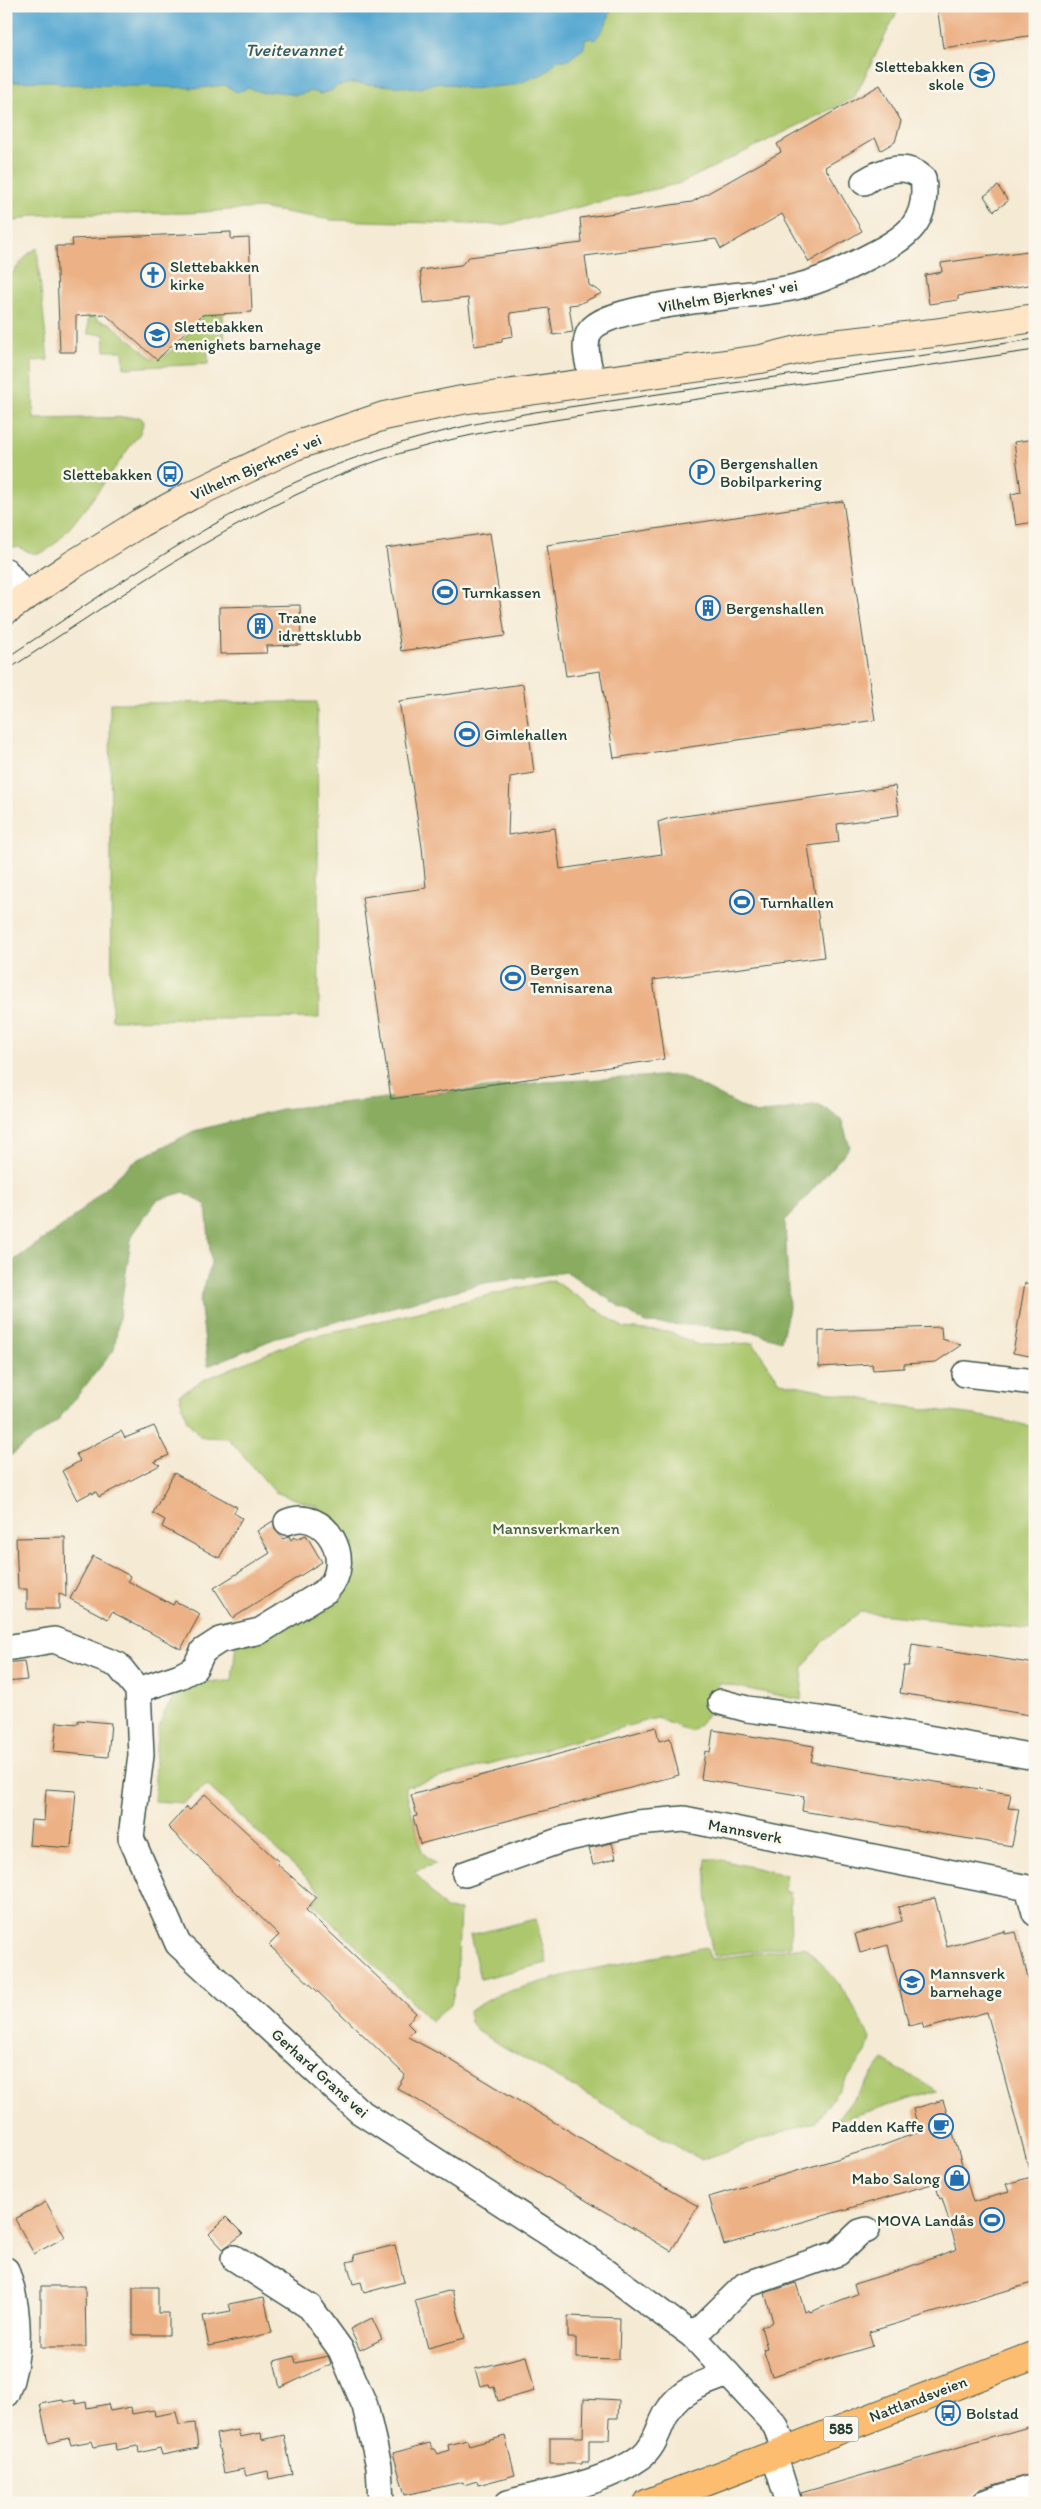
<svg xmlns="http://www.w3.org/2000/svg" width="1041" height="2509" viewBox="0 0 1041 2509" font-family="Itim,sans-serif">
  <rect width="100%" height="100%" fill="#fbf7ec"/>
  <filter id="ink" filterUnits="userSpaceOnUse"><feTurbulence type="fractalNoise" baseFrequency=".02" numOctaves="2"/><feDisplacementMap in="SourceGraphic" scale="10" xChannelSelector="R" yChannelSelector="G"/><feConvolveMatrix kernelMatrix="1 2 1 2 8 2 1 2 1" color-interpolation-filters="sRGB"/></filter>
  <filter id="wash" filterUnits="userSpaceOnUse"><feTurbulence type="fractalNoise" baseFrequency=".0096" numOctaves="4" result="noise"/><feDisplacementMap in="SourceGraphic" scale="20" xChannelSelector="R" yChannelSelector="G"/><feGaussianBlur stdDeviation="1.12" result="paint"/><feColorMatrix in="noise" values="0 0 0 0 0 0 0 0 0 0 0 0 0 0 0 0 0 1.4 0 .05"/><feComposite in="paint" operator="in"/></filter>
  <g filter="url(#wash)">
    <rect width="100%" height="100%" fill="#f5ead4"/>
    <g fill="#acc76d" stroke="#668250">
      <path d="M 6,6 L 900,6 L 854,98 L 681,183 L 502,225 L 332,220 L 260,208 L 188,213 L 34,215 L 6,224 Z"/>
      <path d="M 37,248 L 48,360 L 32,361 L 34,419 L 140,417 L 144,421 L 140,433 C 122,456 64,545 43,552 C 33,556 26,550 17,547 C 13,546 9,548 6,547 L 6,281 L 29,253 Z"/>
      <path d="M 204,314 L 223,314 L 225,346 L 208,347 L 208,364 L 124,368 L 123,351 L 105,351 L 104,334 L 88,334 L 88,317 L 96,317 L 97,320 L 110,323 L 152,358 C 174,358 190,329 204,314 Z"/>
      <path d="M 317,702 L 319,1018 L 112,1020 L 110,703 Z"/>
      <path d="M 553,1280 L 624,1328 L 669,1332 L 699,1345 L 753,1343 L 780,1382 L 893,1405 L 975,1415 L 1035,1427 L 1035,1630 L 860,1612 L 824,1640 L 803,1667 L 801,1700 L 719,1683 L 715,1708 L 691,1732 L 657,1718 L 405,1787 L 422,1852 L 435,1864 L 414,1871 L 445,1909 L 460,1910 L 457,1979 L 451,2004 L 431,2021 L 313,1903 L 322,1892 L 207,1785 L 183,1803 L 154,1801 C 157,1754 148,1712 191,1682 L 232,1681 L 236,1644 L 344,1582 L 327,1518 L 318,1507 L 275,1492 L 228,1438 L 201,1437 L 187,1421 L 179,1395 L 203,1380 L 300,1340 Z"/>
      <path d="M 706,1859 L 717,1859 L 786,1875 L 783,1891 L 790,1892 L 791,1946 L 713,1956 L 709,1933 Z"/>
      <path d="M 536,1919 L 547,1963 L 480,1979 L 470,1935 Z"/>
      <path d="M 706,1947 L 711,1959 L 804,1947 C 835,1974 853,2001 870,2039 L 866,2053 L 816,2121 L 701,2160 L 478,2032 L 470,2022 L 469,2011 L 499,1994 L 577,1972 Z"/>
      <path d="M 884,2060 C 901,2073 920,2078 937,2091 L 836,2121 Z"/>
    </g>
    <path fill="#89ac60" stroke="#54744a" d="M 680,1075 L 756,1114 L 818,1104 L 841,1119 L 850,1147 L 785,1221 L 789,1308 L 781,1341 L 756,1333 L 705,1326 L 645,1323 L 567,1272 L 485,1283 L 281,1336 L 208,1366 L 200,1301 L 211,1263 L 206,1205 L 184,1192 L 157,1200 L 132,1234 L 114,1350 L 57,1421 L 6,1459 L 6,1266 L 73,1218 L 133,1162 L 194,1131 L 281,1109 L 544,1082 Z"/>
    <path fill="#58a9d2" stroke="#3c7383" d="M 6,6 L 613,6 L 605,26 L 595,40 L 590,38 L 585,40 L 584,48 L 568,60 L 558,60 L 545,73 L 514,85 L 469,89 L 439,82 L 420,88 L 352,83 L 337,86 L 331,91 L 320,94 L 312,91 L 296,95 L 273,91 L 264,93 L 248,88 L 237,92 L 225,85 L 200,88 L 59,84 L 55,81 L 6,82 Z"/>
    <g id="blocks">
      <g fill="#ecb185">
        <path d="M 937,6 L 1035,6 L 1035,35 L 943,48 Z"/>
        <path d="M 880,85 L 901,121 L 895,142 L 881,150 L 875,138 L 825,167 L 862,231 L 809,262 L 782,214 L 721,249 L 716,239 L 585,256 L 589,285 L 602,293 L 579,304 L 569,305 L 573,332 L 553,335 L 549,308 L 510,313 L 513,336 L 502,338 L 502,342 L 474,346 L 468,298 L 424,303 L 420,270 L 461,265 L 469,257 L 582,243 L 580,218 L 692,202 L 781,152 L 777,144 Z"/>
        <path d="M 998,186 L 1008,201 L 994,211 L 984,196 Z"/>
        <path d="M 231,232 L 231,239 L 249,238 L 252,312 L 202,315 L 157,360 L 105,314 L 76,316 L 76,352 L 60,352 L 56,246 L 73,246 L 72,239 Z"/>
        <path d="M 1035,250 L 1035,284 L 958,296 L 958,300 L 929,304 L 925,275 L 942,272 L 941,263 Z"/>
        <path d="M 1035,439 L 1035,522 L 1016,525 L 1011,494 L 1021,492 L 1014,442 Z"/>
        <path d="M 843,501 L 875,720 L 614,758 L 600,671 L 566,676 L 547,545 Z"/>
        <path d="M 490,533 L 505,636 L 401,651 L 386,548 Z"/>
        <path d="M 300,605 L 301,645 L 266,646 L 267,653 L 220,654 L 219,607 Z"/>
        <path d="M 523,684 L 534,773 L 510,777 L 508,835 L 555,828 L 560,869 L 662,854 L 658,822 L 670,818 L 895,786 L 899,815 L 837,824 L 839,842 L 808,846 L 824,957 L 653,980 L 664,1059 L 391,1099 L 362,897 L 426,888 L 422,847 L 399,701 Z"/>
        <path d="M 1025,1283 L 1035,1284 L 1035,1357 L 1013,1353 Z"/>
        <path d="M 941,1327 L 942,1339 L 961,1345 L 936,1362 L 904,1364 L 904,1368 L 873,1370 L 872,1364 L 819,1367 L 819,1331 Z"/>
        <path d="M 154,1426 L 169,1455 L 154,1462 L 160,1465 L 99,1497 L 96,1492 L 92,1494 L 92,1492 L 77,1500 L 62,1471 L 80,1461 L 76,1454 L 121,1431 L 125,1438 Z"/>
        <path d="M 174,1473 L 237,1507 L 234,1513 L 242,1518 L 219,1558 L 162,1527 L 165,1520 L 153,1513 Z"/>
        <path d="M 273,1521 L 276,1531 L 283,1539 L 289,1536 L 291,1540 L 295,1537 L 296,1539 L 306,1535 L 322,1562 L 233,1618 L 214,1588 L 270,1553 L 257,1531 Z"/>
        <path d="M 65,1537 L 66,1597 L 59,1593 L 59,1609 L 27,1609 L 27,1589 L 18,1589 L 16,1538 Z"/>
        <path d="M 93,1556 L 130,1576 L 128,1581 L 173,1605 L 175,1601 L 200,1614 L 181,1649 L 112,1612 L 108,1619 L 70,1599 Z"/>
        <path d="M 912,1644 L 1035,1664 L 1035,1716 L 900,1693 L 904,1666 L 909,1666 Z"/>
        <path d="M 24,1661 L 27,1680 L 6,1682 L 6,1663 Z"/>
        <path d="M 78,1720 L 111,1723 L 108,1757 L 54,1752 L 57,1722 L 78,1724 Z"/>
        <path d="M 656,1727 L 659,1741 L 670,1738 L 679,1775 L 420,1844 L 413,1817 L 417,1816 L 411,1795 Z"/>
        <path d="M 713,1730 L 814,1746 L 811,1762 L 1011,1794 L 1008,1808 L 1019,1809 L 1012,1846 L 802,1811 L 804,1796 L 701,1779 L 705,1751 L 710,1752 Z"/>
        <path d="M 46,1789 L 76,1791 L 71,1848 L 29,1845 L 31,1820 L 44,1821 Z"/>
        <path d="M 205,1794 L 279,1862 L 277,1864 L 316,1898 L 306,1910 L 416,2013 L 407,2023 L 414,2030 L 408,2037 L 449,2059 L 644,2176 L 698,2206 L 671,2251 L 397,2088 L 405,2075 L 269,1945 L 279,1935 L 168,1827 L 186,1807 L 190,1810 Z"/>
        <path d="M 612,1843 L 616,1858 L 593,1865 L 589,1848 Z"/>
        <path d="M 935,1898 L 947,1947 L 1005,1931 L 1005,1934 L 1016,1932 L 1035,2004 L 1035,2168 L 1029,2169 L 987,2012 L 924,2029 L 922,2023 L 909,2026 L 888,1945 L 860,1953 L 855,1934 L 902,1921 L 898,1907 Z"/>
        <path d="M 943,2100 L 973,2202 L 1009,2192 L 1006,2184 L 1035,2176 L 1035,2282 L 869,2332 L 873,2346 L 772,2376 L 763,2349 L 767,2348 L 761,2327 L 773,2322 L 765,2293 L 796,2283 L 805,2312 L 809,2310 L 810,2312 L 857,2294 L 854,2284 L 903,2269 L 957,2249 L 942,2198 L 940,2199 L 935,2183 L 724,2245 L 709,2197 L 884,2145 L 919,2132 L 913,2109 Z"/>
        <path d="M 46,2202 L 65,2237 L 34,2254 L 15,2219 Z"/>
        <path d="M 226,2217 L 243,2234 L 223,2249 L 209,2234 Z"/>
        <path d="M 395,2245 L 404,2282 L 364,2293 L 361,2282 L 353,2284 L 347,2262 L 355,2260 L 354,2255 Z"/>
        <path d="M 41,2286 L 85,2286 L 86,2347 L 41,2347 Z"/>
        <path d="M 133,2287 L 158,2287 L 158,2313 L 169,2313 L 169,2335 L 133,2335 Z"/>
        <path d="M 452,2290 L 465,2338 L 428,2348 L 415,2300 Z"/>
        <path d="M 264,2297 L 272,2333 L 209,2346 L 203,2316 L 231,2311 L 229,2304 Z"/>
        <path d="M 568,2316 L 620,2318 L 619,2359 L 576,2358 L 576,2338 L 568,2338 Z"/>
        <path d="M 372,2318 L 382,2339 L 360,2350 L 350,2329 Z"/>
        <path d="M 294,2356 L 296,2363 L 328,2356 L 331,2364 L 280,2388 L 274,2361 Z"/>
        <path d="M 526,2356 L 535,2391 L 498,2401 L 494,2387 L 490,2388 L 489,2384 L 480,2386 L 475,2369 Z"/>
        <path d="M 584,2398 L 619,2400 L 618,2418 L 610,2418 L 609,2440 L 589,2440 L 589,2462 L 582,2462 L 582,2464 L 550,2464 L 550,2437 L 583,2437 Z"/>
        <path d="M 63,2400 L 64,2402 L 75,2400 L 76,2404 L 86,2402 L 87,2408 L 108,2404 L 110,2411 L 131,2407 L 132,2414 L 154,2410 L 155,2416 L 176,2412 L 179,2425 L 195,2423 L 198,2448 L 162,2455 L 160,2448 L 139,2453 L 138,2446 L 116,2450 L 115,2443 L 94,2447 L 92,2441 L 71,2445 L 69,2438 L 48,2443 L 40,2404 Z"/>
        <path d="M 1035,2425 L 1035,2473 L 980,2489 L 972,2497 L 951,2503 L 803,2503 L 801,2493 Z"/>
        <path d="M 238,2430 L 240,2437 L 261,2433 L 262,2440 L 284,2435 L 292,2474 L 269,2479 L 268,2471 L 246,2476 L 244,2469 L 224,2473 L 216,2434 Z"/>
        <path d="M 505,2436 L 515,2475 L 478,2485 L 477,2481 L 464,2485 L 463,2482 L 405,2495 L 393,2453 L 430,2443 L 432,2449 L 435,2449 L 438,2454 L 449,2450 L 448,2445 L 467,2440 L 469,2446 Z"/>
      </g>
    </g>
  </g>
  <g filter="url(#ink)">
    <use href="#blocks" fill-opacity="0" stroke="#3f574c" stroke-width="1"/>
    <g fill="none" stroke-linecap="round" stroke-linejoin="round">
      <defs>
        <g id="street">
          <path d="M 593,383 C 590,368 581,345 590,331 C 609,302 756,297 795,287 C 822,281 847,268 872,255 C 908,237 929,221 923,178 C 905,162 882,170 864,182"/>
          <path d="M 6,571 L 25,596"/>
          <path d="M 965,1374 L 1035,1382"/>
          <path d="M 6,1648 L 54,1640 L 118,1665 L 138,1690 L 141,1755 L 131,1838 L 178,1944 L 359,2111 L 593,2262 L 693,2336 L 775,2425 L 786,2451"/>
          <path d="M 138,1690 L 180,1676 L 195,1668 L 203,1651 L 220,1640 L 260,1631 L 327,1590 C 356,1560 325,1506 287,1522"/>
          <path d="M 721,1702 L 747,1709 L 819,1719 L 1035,1757"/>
          <path d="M 465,1874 L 564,1839 L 637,1823 L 684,1819 L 1028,1888 L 1035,1913"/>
          <path d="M 234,2258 L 310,2307 L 341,2350 L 365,2406 L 379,2466 L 381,2503"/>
          <path d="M 6,2270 C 20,2309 22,2355 6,2394"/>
          <path d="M 693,2336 L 745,2285 L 838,2253 L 860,2232 L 867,2230"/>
          <path d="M 774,2455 L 789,2503"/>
          <path d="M 508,2503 C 551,2491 604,2484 641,2457 C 657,2445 659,2423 670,2408 C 683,2388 708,2382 728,2374"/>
          <path d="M 984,2503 L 1035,2487"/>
        </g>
        <path id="secondary" d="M 6,610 L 69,567 L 140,523 L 190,496 L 295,446 L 384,416 L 462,400 L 761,359 L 814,346 L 933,333 L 1035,318"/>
        <path id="primary" d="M 648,2503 L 1035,2355"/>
      </defs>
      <use href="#street" stroke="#3f574c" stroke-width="28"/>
      <use href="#secondary" stroke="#3f574c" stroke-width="30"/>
      <use href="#primary" stroke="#3f574c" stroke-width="30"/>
      <use href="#street" stroke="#fff" stroke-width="25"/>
      <use href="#secondary" stroke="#fee5c5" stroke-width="28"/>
      <use href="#primary" stroke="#fcbd6f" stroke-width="28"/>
      <g stroke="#1f3d34" stroke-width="1">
        <path d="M 6,658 C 104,594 200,524 307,477 C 380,445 457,426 535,412 L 1035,339"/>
        <path d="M 6,671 C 121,596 234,515 363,466 C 459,430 564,419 664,404 C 788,386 911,368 1035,350"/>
      </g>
    </g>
  </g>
  <defs>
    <symbol id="school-ring" viewBox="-11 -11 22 22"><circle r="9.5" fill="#fbf7ec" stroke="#1f6fb2" stroke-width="1.5"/><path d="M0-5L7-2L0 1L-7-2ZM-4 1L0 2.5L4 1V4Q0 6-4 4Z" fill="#1f6fb2"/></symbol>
    <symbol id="church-ring" viewBox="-11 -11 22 22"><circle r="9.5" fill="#fbf7ec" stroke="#1f6fb2" stroke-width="1.5"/><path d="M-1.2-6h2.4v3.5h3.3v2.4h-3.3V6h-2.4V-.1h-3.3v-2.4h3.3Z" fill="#1f6fb2"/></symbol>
    <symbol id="parking-ring" viewBox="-11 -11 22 22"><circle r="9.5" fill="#fbf7ec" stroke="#1f6fb2" stroke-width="1.5"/><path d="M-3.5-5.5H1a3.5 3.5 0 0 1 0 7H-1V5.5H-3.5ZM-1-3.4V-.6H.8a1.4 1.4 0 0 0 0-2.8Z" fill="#1f6fb2"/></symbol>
    <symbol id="bus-ring" viewBox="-11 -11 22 22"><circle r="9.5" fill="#fbf7ec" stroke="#1f6fb2" stroke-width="1.5"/><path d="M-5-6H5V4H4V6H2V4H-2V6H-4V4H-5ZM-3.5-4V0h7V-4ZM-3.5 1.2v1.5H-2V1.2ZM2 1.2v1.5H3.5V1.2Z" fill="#1f6fb2"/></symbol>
    <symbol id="stadium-ring" viewBox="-11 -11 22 22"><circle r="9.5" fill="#fbf7ec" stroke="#1f6fb2" stroke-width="1.5"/><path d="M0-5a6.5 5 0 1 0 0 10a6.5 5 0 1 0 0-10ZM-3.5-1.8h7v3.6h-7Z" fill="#1f6fb2"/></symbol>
    <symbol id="building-ring" viewBox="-11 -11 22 22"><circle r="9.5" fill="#fbf7ec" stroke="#1f6fb2" stroke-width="1.5"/><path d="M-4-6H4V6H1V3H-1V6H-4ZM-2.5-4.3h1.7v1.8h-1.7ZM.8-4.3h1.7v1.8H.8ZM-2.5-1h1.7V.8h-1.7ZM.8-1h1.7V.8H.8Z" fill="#1f6fb2"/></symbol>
    <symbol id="cafe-ring" viewBox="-11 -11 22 22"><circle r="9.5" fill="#fbf7ec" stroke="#1f6fb2" stroke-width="1.5"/><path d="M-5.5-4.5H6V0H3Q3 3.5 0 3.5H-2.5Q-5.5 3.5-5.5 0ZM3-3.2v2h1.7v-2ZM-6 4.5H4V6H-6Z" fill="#1f6fb2"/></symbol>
    <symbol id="shop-ring" viewBox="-11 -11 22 22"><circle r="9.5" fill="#fbf7ec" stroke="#1f6fb2" stroke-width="1.5"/><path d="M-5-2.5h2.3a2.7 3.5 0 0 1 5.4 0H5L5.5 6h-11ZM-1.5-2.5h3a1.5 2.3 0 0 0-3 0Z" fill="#1f6fb2"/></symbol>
  </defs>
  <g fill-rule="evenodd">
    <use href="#school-ring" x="968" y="61" width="28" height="28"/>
    <use href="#church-ring" x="139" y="261" width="28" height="28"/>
    <use href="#school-ring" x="143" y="321" width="28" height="28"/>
    <use href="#parking-ring" x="688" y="458" width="28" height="28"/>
    <use href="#bus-ring" x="156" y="460" width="28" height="28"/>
    <use href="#stadium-ring" x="431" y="578" width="28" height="28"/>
    <use href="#building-ring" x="694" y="594" width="28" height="28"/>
    <use href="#building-ring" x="246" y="612" width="28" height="28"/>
    <use href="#stadium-ring" x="453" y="720" width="28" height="28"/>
    <use href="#stadium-ring" x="728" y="888" width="28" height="28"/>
    <use href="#stadium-ring" x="499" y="964" width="28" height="28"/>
    <use href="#school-ring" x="898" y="1968" width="28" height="28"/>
    <use href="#cafe-ring" x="927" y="2112" width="28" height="28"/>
    <use href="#shop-ring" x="943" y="2164" width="28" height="28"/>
    <use href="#stadium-ring" x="978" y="2206" width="28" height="28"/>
    <use href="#bus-ring" x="934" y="2399" width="28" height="28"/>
  </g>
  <g text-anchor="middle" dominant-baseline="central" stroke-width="5" stroke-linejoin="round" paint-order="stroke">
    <rect fill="#fbf7ec" stroke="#61756b" stroke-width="1" x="823.5" y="2416.5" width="35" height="25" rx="4"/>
    <g font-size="15" font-weight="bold" fill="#1f3d34">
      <text x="841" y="2429">585</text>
    </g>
    <g font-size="16" fill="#1f3d34" stroke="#fbf7ec" text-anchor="start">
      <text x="964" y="66" text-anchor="end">Slettebakken<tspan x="964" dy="18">skole</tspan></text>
      <text x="170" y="266">Slettebakken<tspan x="170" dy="18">kirke</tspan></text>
      <text x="174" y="326">Slettebakken<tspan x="174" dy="18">menighets barnehage</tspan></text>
      <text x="720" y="463">Bergenshallen<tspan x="720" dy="18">Bobilparkering</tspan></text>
      <text x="152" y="474" text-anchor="end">Slettebakken</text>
      <text x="462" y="592">Turnkassen</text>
      <text x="726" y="608">Bergenshallen</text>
      <text x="278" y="617">Trane<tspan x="278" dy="18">idrettsklubb</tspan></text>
      <text x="484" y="734">Gimlehallen</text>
      <text x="760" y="902">Turnhallen</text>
      <text x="530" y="969">Bergen<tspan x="530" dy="18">Tennisarena</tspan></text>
      <text x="930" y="1973">Mannsverk<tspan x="930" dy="18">barnehage</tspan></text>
      <text x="924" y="2126" text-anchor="end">Padden Kaffe</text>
      <text x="940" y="2178" text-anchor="end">Mabo Salong</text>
      <text x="974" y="2220" text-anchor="end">MOVA Landås</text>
      <text x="966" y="2413">Bolstad</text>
    </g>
    <g font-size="16" fill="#1f3d34" stroke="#fbf7ec">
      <text transform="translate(728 296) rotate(-9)">Vilhelm Bjerknes' vei</text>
      <text transform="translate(256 467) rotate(-24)">Vilhelm Bjerknes' vei</text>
      <text transform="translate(745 1831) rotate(11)">Mannsverk</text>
      <text transform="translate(320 2073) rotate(42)">Gerhard Grans vei</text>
      <text transform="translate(918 2399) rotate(-21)">Nattlandsveien</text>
    </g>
    <g font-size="16" fill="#426042" stroke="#fbf7ec">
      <text x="556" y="1528">Mannsverkmarken</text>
    </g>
    <g font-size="18" font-style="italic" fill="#305d63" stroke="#fbf7ec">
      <text x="294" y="50">Tveitevannet</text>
    </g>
  </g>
  <rect width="1041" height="2509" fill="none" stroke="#fbf7ec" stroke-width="25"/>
</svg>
